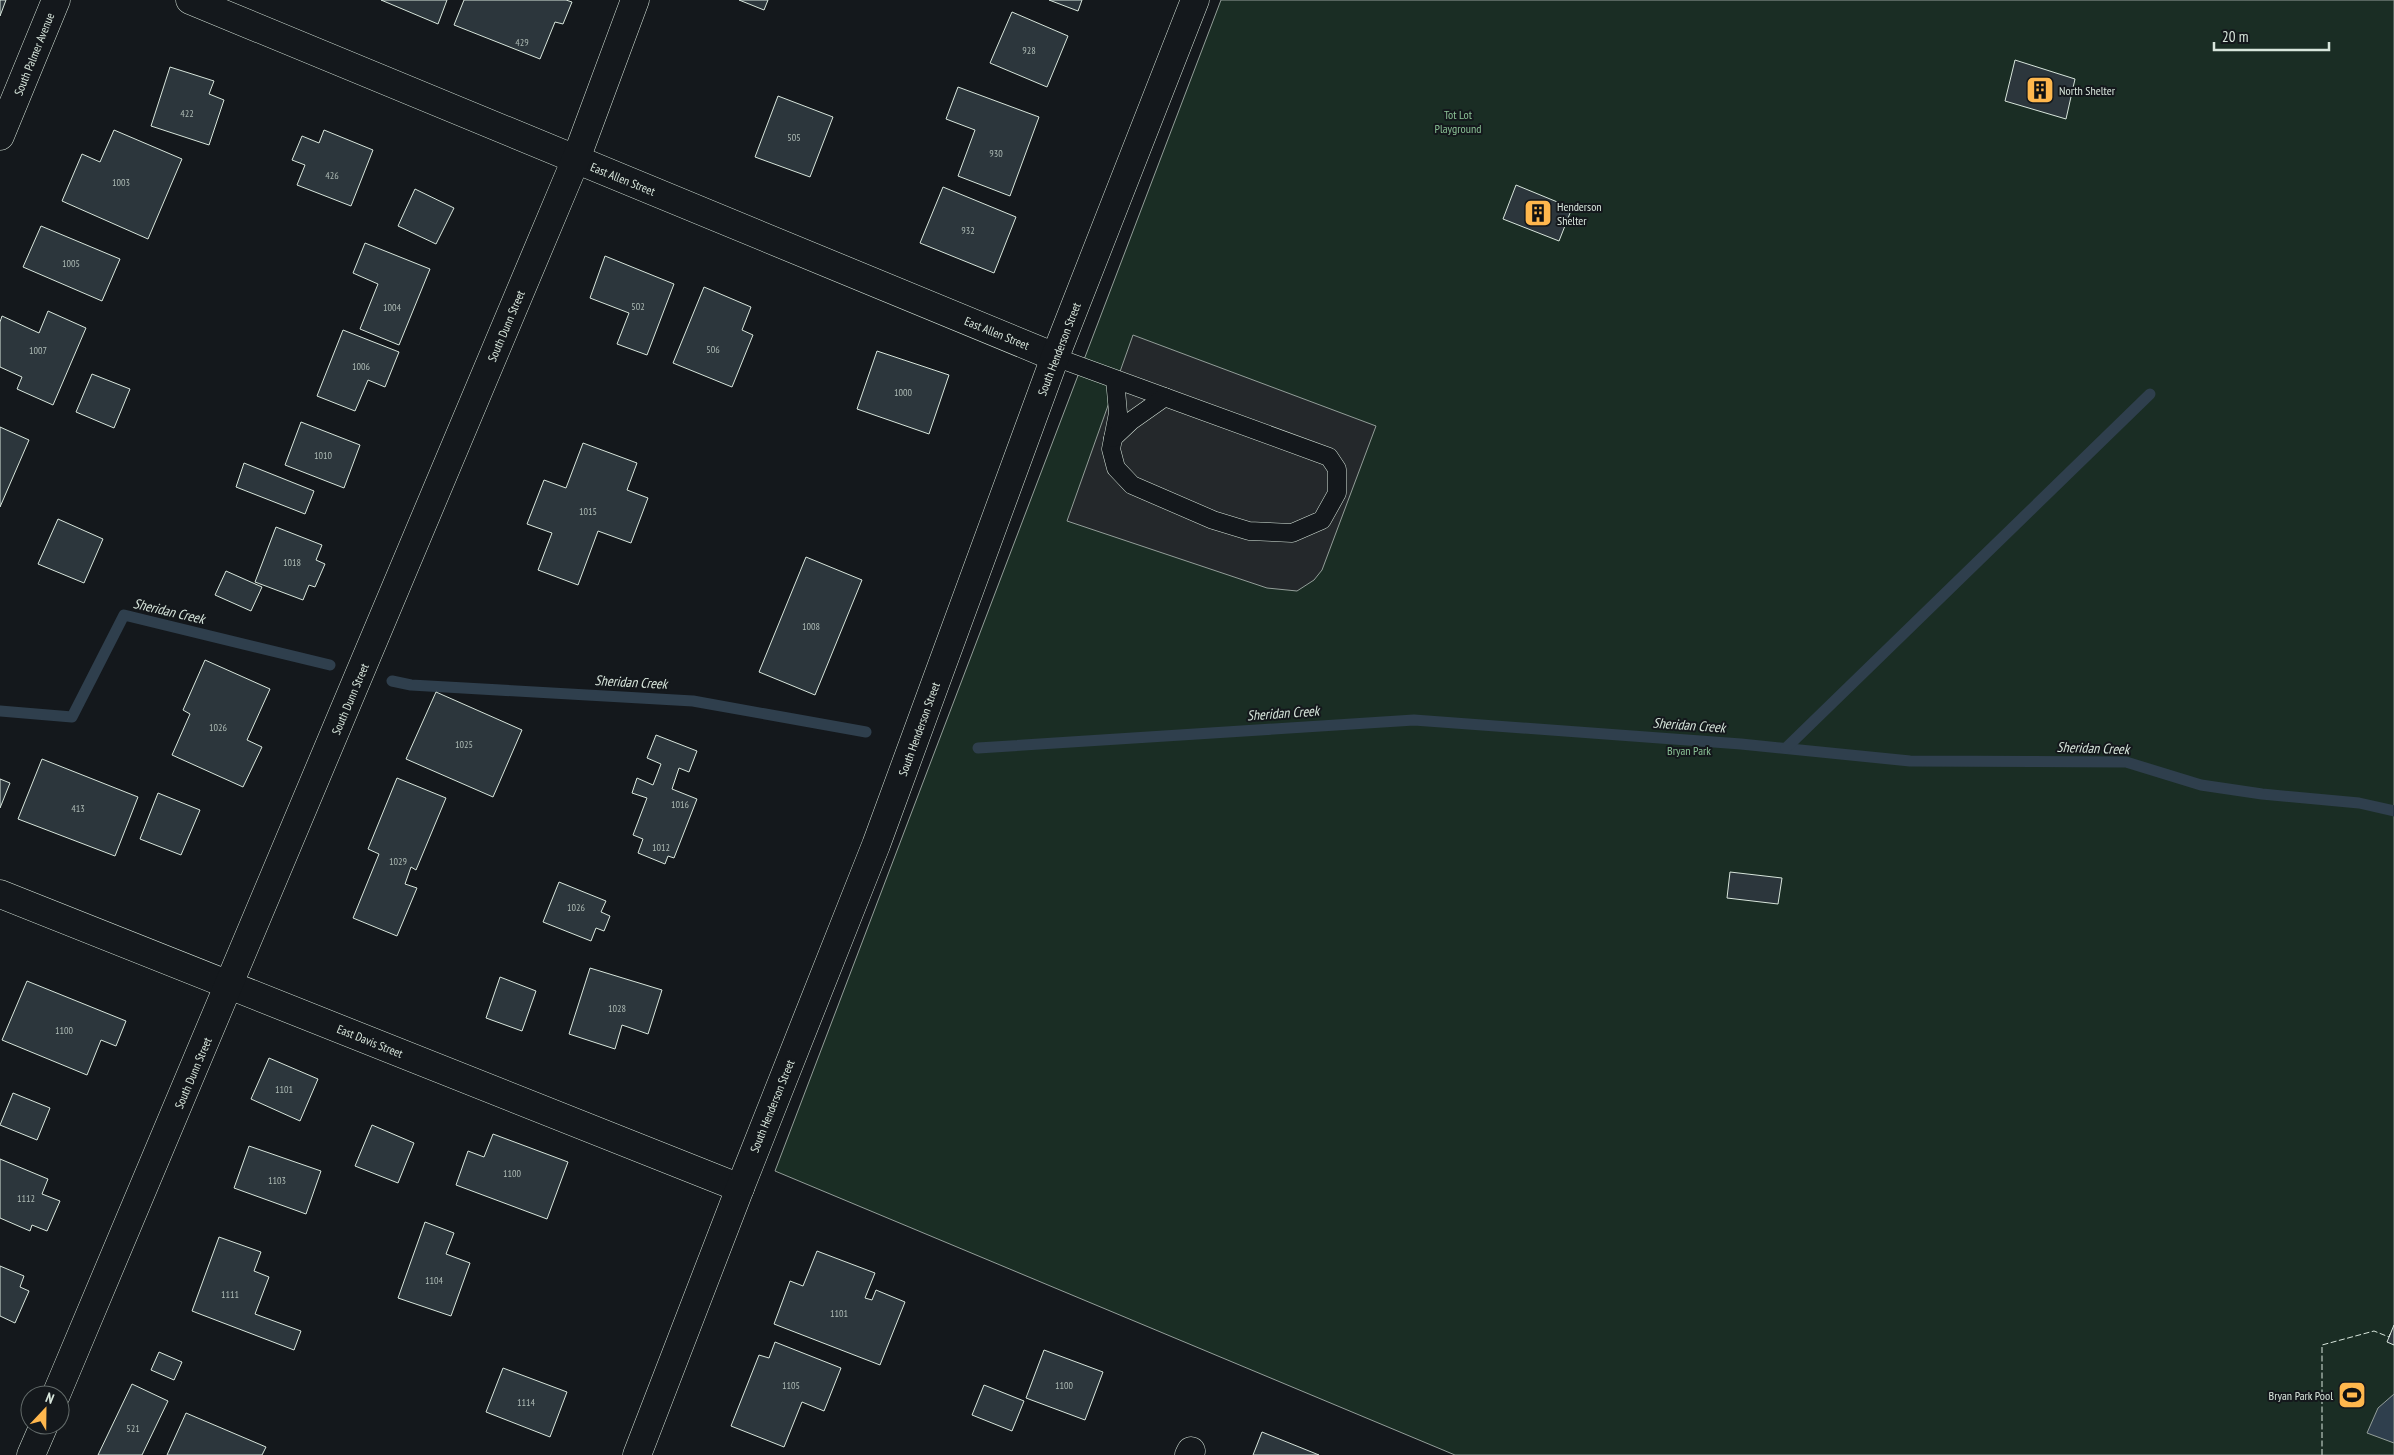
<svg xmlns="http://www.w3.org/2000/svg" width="2394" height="1455" viewBox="0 0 2394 1455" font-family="'PT Sans Narrow',sans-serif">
  <rect width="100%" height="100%" fill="#14181c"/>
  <path fill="#1a2d24" stroke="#939e99" d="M 1221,0 L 2394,0 L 2394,1455 L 1455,1455 L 775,1171 Z"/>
  <path fill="#24282b" stroke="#939e99" d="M 1133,335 L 1376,426 L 1322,570 L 1314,580 L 1297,591 L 1267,588 L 1067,521 Z"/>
  <path fill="#2f3f4d" stroke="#939e99" d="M 2394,1394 L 2394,1443 L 2367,1433 L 2378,1408 Z"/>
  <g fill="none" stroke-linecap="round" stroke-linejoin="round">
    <g stroke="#2f3f4d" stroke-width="11">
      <path d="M 392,681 L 411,685 L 693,701 L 866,732"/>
      <path d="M 0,711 L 72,717 L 124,615 L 330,665"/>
      <path d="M 978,748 L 1414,720 L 1741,744 L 1910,761 L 2126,762 L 2201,785 L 2262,794 L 2359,803 L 2394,811"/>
      <path d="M 1786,748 L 2150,394"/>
    </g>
  </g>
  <g fill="#2c363c" stroke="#d8e6dc">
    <path d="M 0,0 L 6,0 L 0,16 Z"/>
    <path d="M 381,0 L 447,0 L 438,24 Z"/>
    <path d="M 464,0 L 566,0 L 572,2 L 563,24 L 555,22 L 540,59 L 454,25 Z"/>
    <path d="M 739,0 L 768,0 L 764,10 Z"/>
    <path d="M 1049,0 L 1082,0 L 1078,11 Z"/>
    <path d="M 1012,12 L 1068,36 L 1047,87 L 990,63 Z"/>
    <path d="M 2015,60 L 2075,79 L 2066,119 L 2005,101 Z"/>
    <path d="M 170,67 L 214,81 L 209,94 L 224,100 L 209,145 L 151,126 Z"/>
    <path d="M 958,87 L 1039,117 L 1010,196 L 958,176 L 975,130 L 946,119 Z"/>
    <path d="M 778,96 L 833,117 L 810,177 L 755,157 Z"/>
    <path d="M 114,130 L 182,159 L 148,239 L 62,201 L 82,154 L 100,162 Z"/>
    <path d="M 324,130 L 373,150 L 351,206 L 297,185 L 305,165 L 292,160 L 302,136 L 319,143 Z"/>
    <path d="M 1516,185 L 1572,208 L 1559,241 L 1503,219 Z"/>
    <path d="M 943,187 L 1016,217 L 994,273 L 920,243 Z"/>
    <path d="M 415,189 L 454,208 L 436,244 L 398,226 Z"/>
    <path d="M 41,226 L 120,259 L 102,301 L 23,267 Z"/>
    <path d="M 365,243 L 430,269 L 399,345 L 360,329 L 378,284 L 353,273 Z"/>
    <path d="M 605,256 L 674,284 L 647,355 L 617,344 L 629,313 L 590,298 Z"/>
    <path d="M 704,287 L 751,307 L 742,330 L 753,335 L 732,387 L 673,363 Z"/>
    <path d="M 48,311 L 86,328 L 53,405 L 17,389 L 22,377 L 0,367 L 0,322 L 2,316 L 39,333 Z"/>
    <path d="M 343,330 L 399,352 L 385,387 L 368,380 L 355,411 L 317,396 Z"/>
    <path d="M 877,351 L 949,375 L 929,434 L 857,409 Z"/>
    <path d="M 92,374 L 130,389 L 114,428 L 76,412 Z"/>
    <path d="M 301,422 L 360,445 L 344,488 L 285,465 Z"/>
    <path d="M 0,427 L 29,440 L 0,507 Z"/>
    <path d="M 583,443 L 637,463 L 627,490 L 648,498 L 631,543 L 598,531 L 578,585 L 538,570 L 552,533 L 527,524 L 544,480 L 566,488 Z"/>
    <path d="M 244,463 L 314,491 L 305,514 L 236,487 Z"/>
    <path d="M 58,519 L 103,539 L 84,583 L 38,564 Z"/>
    <path d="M 276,527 L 322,545 L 316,560 L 325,564 L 315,587 L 309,585 L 303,600 L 255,582 Z"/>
    <path d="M 806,557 L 862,580 L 815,695 L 759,672 Z"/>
    <path d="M 226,571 L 262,587 L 251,611 L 215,595 Z"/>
    <path d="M 205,660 L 270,689 L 247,740 L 262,747 L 243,787 L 172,755 L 190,714 L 183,710 Z"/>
    <path d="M 436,692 L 522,730 L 493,797 L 406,759 Z"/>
    <path d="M 656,735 L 697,751 L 689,772 L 679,768 L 672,789 L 697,799 L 674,858 L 668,856 L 665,864 L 638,853 L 643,839 L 633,835 L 647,798 L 632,793 L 637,778 L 653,785 L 661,764 L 647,758 Z"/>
    <path d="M 42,759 L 138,797 L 115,856 L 18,819 Z"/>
    <path d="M 397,778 L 446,798 L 416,870 L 411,867 L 405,884 L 417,888 L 397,936 L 353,918 L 379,854 L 368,849 Z"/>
    <path d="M 0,779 L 10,783 L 0,808 Z"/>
    <path d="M 158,793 L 200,810 L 181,855 L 140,839 Z"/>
    <path d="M 1730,872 L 1782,878 L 1778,904 L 1727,898 Z"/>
    <path d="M 559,882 L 606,901 L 601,912 L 610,916 L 604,931 L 596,928 L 591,941 L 543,922 Z"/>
    <path d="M 590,968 L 662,990 L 648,1034 L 622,1025 L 615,1049 L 569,1034 Z"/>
    <path d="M 500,977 L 536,991 L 522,1031 L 486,1018 Z"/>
    <path d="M 27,981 L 126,1021 L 116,1046 L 101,1040 L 87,1075 L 2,1040 Z"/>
    <path d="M 269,1058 L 318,1079 L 300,1121 L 251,1099 Z"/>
    <path d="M 13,1093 L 50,1108 L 37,1140 L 0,1125 Z"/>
    <path d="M 372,1125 L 414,1143 L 398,1183 L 355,1166 Z"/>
    <path d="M 493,1134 L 568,1162 L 547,1219 L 456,1185 L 468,1151 L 484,1157 Z"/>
    <path d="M 249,1146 L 321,1171 L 306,1214 L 234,1188 Z"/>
    <path d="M 0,1159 L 48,1179 L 42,1194 L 60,1201 L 47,1231 L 32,1225 L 30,1231 L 0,1218 Z"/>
    <path d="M 425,1222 L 454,1233 L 446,1254 L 470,1263 L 451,1316 L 398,1298 Z"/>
    <path d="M 219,1237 L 261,1252 L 254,1271 L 269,1277 L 255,1314 L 301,1331 L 294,1350 L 192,1311 Z"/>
    <path d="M 817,1251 L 875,1273 L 865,1298 L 872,1300 L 876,1290 L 905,1302 L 880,1365 L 774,1324 L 790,1281 L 803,1286 Z"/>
    <path d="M 0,1266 L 24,1276 L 20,1287 L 29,1291 L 15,1323 L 0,1316 Z"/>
    <path d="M 2394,1325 L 2394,1345 L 2387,1342 Z"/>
    <path d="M 775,1342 L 841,1368 L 824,1411 L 802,1402 L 784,1447 L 731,1426 L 759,1355 L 769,1358 Z"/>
    <path d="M 1044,1350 L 1103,1372 L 1085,1420 L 1026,1398 Z"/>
    <path d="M 159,1352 L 182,1362 L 174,1380 L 151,1370 Z"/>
    <path d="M 503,1368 L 567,1392 L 550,1437 L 486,1412 Z"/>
    <path d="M 132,1384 L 168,1401 L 142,1455 L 98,1455 Z"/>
    <path d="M 984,1385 L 1024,1401 L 1012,1431 L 972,1415 Z"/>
    <path d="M 186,1413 L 266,1447 L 262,1455 L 167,1455 Z"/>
    <path d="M 1262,1432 L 1319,1455 L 1253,1455 Z"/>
  </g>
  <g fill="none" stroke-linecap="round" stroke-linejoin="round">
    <defs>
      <g id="service">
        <path d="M 1055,357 C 1146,390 1238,424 1329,457 L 1337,469 L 1337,493 L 1322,520 L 1292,533 L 1249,531 L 1213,520 L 1132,485 L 1116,468 L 1111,449 L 1118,413 L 1115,379"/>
        <path d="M 1113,438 L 1131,421 L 1165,397"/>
      </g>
      <g id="minor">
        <path d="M 190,0 L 1055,357"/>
        <path d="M 0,136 L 56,0"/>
        <path d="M 0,894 L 740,1188"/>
        <path d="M 56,1395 L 576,159 L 635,0"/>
        <path d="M 31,1455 L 44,1425"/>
        <path d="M 1189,1455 L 1191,1451"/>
      </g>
      <path id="tertiary" d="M 637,1455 L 740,1188 L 876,845 L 1055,357 L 1195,0"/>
    </defs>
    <use href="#service" stroke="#d8e6dc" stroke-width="19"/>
    <use href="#minor" stroke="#d8e6dc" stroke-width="29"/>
    <use href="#tertiary" stroke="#d8e6dc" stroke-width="29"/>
    <use href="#service" stroke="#14181c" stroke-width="18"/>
    <use href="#minor" stroke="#14181c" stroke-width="28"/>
    <use href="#tertiary" stroke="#14181c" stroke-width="28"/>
    <path stroke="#d8e6dc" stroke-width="1" stroke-dasharray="6 2.5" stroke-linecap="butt" d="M 2322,1455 L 2322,1345 L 2374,1331 L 2389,1337 L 2390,1334"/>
  </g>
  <defs>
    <symbol id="building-square" viewBox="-11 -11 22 22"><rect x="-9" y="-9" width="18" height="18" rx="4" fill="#ffb74d" stroke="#14181c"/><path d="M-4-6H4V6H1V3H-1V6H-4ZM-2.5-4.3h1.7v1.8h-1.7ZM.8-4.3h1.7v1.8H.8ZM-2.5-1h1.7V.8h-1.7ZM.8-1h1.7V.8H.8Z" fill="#111"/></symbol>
    <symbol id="stadium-square" viewBox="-11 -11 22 22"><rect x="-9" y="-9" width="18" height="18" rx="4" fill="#ffb74d" stroke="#14181c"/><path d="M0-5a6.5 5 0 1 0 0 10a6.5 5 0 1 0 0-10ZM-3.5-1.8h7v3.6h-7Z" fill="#111"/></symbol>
  </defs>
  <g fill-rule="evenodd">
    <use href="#building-square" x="2024" y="74" width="32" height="32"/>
    <use href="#building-square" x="1522" y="197" width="32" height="32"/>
    <use href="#stadium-square" x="2336" y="1379" width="32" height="32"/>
  </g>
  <g text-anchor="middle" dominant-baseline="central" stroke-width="4" stroke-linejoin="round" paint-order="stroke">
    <g font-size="10" fill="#adbab4">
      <text x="522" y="42">429</text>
      <text x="1029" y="50">928</text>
      <text x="187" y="113">422</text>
      <text x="794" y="137">505</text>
      <text x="996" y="153">930</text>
      <text x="332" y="175">426</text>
      <text x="121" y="182">1003</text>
      <text x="968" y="230">932</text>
      <text x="71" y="263">1005</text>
      <text x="638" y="306">502</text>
      <text x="392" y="307">1004</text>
      <text x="713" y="349">506</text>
      <text x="38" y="350">1007</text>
      <text x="361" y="366">1006</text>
      <text x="903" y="392">1000</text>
      <text x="323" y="455">1010</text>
      <text x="588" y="511">1015</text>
      <text x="292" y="562">1018</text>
      <text x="811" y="626">1008</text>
      <text x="218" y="727">1026</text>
      <text x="464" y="744">1025</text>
      <text x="680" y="804">1016</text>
      <text x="78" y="808">413</text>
      <text x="661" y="847">1012</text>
      <text x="398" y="861">1029</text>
      <text x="576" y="907">1026</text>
      <text x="617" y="1008">1028</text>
      <text x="64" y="1030">1100</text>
      <text x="284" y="1089">1101</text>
      <text x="512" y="1173">1100</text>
      <text x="277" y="1180">1103</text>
      <text x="26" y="1198">1112</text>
      <text x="434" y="1280">1104</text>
      <text x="230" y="1294">1111</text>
      <text x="839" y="1313">1101</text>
      <text x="791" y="1385">1105</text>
      <text x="1064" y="1385">1100</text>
      <text x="526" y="1402">1114</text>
      <text x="133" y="1428">521</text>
    </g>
    <g font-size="12" fill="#d8e6dc" stroke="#14181c">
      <text transform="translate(34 54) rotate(-68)">South Palmer Avenue</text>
      <text transform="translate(623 179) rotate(22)">East Allen Street</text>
      <text transform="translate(506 326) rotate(-67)">South Dunn Street</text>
      <text transform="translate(997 333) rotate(22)">East Allen Street</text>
      <text transform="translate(1059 349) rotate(-69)">South Henderson Street</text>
      <text transform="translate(350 699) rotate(-67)">South Dunn Street</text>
      <text transform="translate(919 729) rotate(-70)">South Henderson Street</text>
      <text transform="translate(370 1041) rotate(22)">East Davis Street</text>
      <text transform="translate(193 1073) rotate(-67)">South Dunn Street</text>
      <text transform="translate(772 1106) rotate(-68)">South Henderson Street</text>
    </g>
    <g font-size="12" fill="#d8e6dc" stroke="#14181c" text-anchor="start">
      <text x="2059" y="90">North Shelter</text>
      <text x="1557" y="206">Henderson<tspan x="1557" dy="14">Shelter</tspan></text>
      <text x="2333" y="1395" text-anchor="end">Bryan Park Pool</text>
    </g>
    <g font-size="12" fill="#8ac095" stroke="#14181c">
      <text x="1458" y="114">Tot Lot<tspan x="1458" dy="14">Playground</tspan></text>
      <text x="1689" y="750">Bryan Park</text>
    </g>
    <g font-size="14" font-style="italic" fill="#d8e6dc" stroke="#14181c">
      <text transform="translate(169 611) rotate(13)">Sheridan Creek</text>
      <text transform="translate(631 682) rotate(3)">Sheridan Creek</text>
      <text transform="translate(1283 713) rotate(-4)">Sheridan Creek</text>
      <text transform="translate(1689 725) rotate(4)">Sheridan Creek</text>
      <text transform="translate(2093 748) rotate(2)">Sheridan Creek</text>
    </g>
  </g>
  <g transform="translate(45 1410) rotate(22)"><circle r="24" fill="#14181c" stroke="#626a69"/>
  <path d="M0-4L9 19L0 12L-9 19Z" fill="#ffb74d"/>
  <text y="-8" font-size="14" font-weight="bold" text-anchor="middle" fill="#d8e6dc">N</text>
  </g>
  <path d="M2214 42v8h115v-8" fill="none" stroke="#d8e6dc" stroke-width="2.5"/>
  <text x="2222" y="42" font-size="15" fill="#d8e6dc" stroke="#14181c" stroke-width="4" paint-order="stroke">20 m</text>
</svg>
